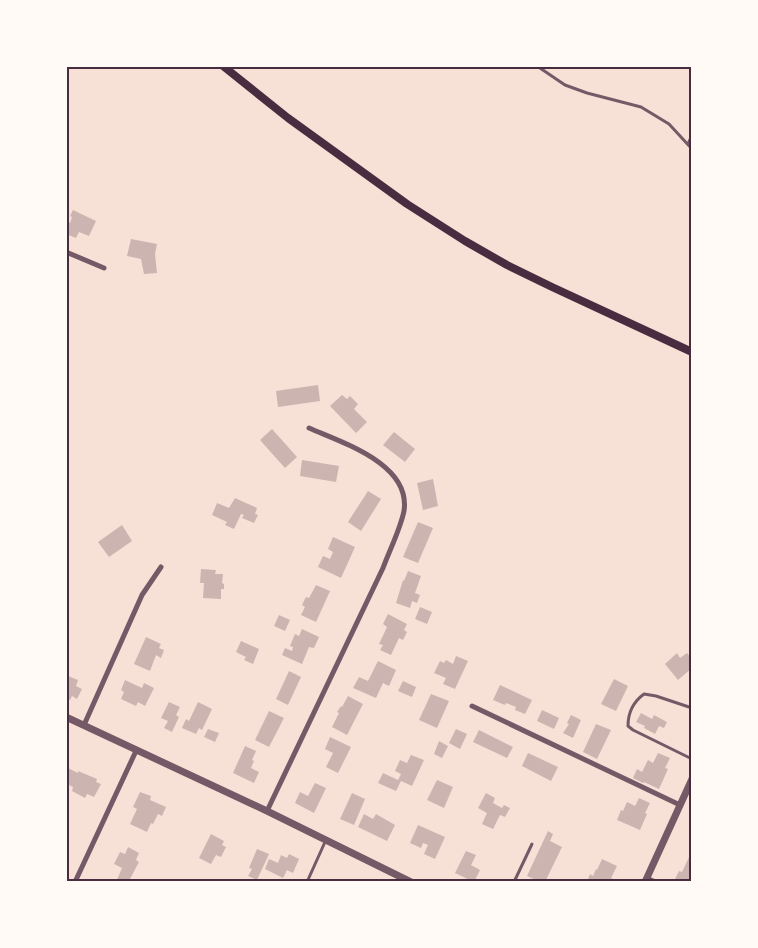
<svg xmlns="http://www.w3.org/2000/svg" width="758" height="948" viewBox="0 0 758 948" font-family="'Nunito Sans',sans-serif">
  <rect width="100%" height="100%" fill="#f7e1d7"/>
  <g fill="#ccb4b1">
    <path d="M 73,210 L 96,221 L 89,236 L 79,232 L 76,238 L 66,234 L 66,221 L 70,223 L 72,217 L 70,216 Z"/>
    <path d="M 131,239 L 157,244 L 155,254 L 157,273 L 144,274 L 141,259 L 127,256 Z"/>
    <path d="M 318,385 L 320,401 L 278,407 L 276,391 Z"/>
    <path d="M 342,395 L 347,399 L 350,396 L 358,404 L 354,409 L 367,422 L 356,433 L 330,406 Z"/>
    <path d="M 272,429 L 297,457 L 285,468 L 260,440 Z"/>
    <path d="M 394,432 L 415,449 L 405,462 L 383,445 Z"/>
    <path d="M 302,460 L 339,466 L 336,482 L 300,476 Z"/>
    <path d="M 433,479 L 438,506 L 423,510 L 417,483 Z"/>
    <path d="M 368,491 L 381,499 L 361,531 L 348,522 Z"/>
    <path d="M 235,498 L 257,508 L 255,514 L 258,515 L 254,523 L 242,518 L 244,515 L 241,514 L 234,529 L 225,525 L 227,522 L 212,515 L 217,503 L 229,508 Z"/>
    <path d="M 418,522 L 433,528 L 418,563 L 403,557 Z"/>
    <path d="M 122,525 L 132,541 L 109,557 L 98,542 Z"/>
    <path d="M 333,537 L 355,547 L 341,578 L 318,567 L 323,556 L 330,559 L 333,552 L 328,549 Z"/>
    <path d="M 201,569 L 216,570 L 215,574 L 223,574 L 222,583 L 224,584 L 224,589 L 221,589 L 221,599 L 203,598 L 204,583 L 200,583 Z"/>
    <path d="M 408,571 L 421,576 L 415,593 L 420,595 L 417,603 L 412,601 L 410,608 L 396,603 L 403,580 L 404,581 Z"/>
    <path d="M 316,585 L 330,591 L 316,622 L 301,615 L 305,607 L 302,605 L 306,597 L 309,598 Z"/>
    <path d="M 420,607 L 432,612 L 427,624 L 415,619 Z"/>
    <path d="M 388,614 L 407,624 L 404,630 L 407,632 L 403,640 L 399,638 L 391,655 L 380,650 L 383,645 L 379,644 L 387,627 L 383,624 Z"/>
    <path d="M 279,615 L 290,620 L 285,631 L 274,626 Z"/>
    <path d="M 302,629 L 319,637 L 314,648 L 309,647 L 302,664 L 282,655 L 285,648 L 292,651 L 293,647 L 290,646 L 295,634 L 299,636 Z"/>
    <path d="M 146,637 L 161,644 L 159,648 L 164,650 L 161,658 L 156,655 L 150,671 L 134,664 Z"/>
    <path d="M 241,641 L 259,649 L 253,664 L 244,660 L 246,657 L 236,652 Z"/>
    <path d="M 677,653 L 680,658 L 687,653 L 692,659 L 692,668 L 678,680 L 665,664 Z"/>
    <path d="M 456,656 L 468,661 L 455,689 L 443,684 L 446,678 L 434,673 L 440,661 L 444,663 L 446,660 L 453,664 Z"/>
    <path d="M 378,661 L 396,670 L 389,686 L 383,683 L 376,698 L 353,688 L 359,677 L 368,681 Z"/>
    <path d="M 289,671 L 301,677 L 288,705 L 276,699 Z"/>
    <path d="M 68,676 L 78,680 L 76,686 L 82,689 L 77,699 L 72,696 L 70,700 L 66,698 L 66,680 Z"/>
    <path d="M 614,679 L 628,686 L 616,711 L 601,704 Z"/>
    <path d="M 125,680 L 142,688 L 144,683 L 154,688 L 145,706 L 138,702 L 136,706 L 121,699 L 124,692 L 121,690 Z"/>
    <path d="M 403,681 L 416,687 L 412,697 L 398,691 Z"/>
    <path d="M 500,685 L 532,700 L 525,714 L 515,710 L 516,707 L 506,703 L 505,705 L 493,700 Z"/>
    <path d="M 431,694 L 449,701 L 437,728 L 419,720 Z"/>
    <path d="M 348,696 L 363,704 L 347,735 L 332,727 L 339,713 L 337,712 L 341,706 L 342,707 Z"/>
    <path d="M 169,702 L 180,707 L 176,715 L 179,717 L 172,732 L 164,728 L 168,721 L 161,718 Z"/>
    <path d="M 198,702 L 212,709 L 202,730 L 199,728 L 196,734 L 182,728 L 186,719 L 189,721 Z"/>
    <path d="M 542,710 L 559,718 L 554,729 L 537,721 Z"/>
    <path d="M 269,711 L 284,718 L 269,747 L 255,740 Z"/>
    <path d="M 641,713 L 652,719 L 654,715 L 667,722 L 664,728 L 659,726 L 655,734 L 644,728 L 645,726 L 636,722 Z"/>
    <path d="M 571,715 L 581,720 L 573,738 L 563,733 L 569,724 L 567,723 Z"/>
    <path d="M 596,724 L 611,730 L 597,759 L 583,752 Z"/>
    <path d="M 208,729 L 219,733 L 215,742 L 204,737 Z"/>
    <path d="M 456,729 L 467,734 L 460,749 L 449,743 Z"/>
    <path d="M 479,730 L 513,747 L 507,758 L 473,742 Z"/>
    <path d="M 330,737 L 351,747 L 338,773 L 326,767 L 333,753 L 325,749 Z"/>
    <path d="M 439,741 L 448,746 L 442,758 L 434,754 Z"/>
    <path d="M 245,746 L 256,751 L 252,760 L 254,761 L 251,768 L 259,772 L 254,783 L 233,773 Z"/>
    <path d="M 528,753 L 558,767 L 551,781 L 522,766 Z"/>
    <path d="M 658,753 L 670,758 L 665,768 L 668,769 L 659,789 L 644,782 L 643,783 L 633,778 L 637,769 L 642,772 L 648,760 L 653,763 Z"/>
    <path d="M 411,755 L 424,760 L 412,786 L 401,781 L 396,791 L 378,783 L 383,773 L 398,780 L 401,774 L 395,771 L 400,760 L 407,763 Z"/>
    <path d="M 66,767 L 78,773 L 78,771 L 97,779 L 96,782 L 101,784 L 94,797 L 87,794 L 85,798 L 72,791 L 73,787 L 67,784 L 68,781 L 66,780 Z"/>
    <path d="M 437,780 L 453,787 L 444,808 L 427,800 Z"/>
    <path d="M 315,783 L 326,788 L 314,813 L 295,803 L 300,792 L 308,796 Z"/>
    <path d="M 140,792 L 151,796 L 150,800 L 166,807 L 162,816 L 158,814 L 153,824 L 151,823 L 147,832 L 130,824 L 137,809 L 133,807 Z"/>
    <path d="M 352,793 L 365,799 L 354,825 L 340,819 Z"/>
    <path d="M 486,793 L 495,798 L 493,803 L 502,808 L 504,805 L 510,808 L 505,817 L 500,815 L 493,829 L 482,824 L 487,813 L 478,808 Z"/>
    <path d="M 639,798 L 650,803 L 645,813 L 647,814 L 640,830 L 617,820 L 621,810 L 623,811 L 627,802 L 635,806 Z"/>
    <path d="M 364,814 L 373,819 L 376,814 L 395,825 L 387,841 L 358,827 Z"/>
    <path d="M 418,825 L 445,837 L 435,859 L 424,854 L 428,845 L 423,843 L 421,848 L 410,843 Z"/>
    <path d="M 548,831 L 553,834 L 550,841 L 562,847 L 545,882 L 540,882 L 527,876 Z"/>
    <path d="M 211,834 L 224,841 L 222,845 L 226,847 L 221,857 L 216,855 L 211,864 L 199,858 Z"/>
    <path d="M 128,847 L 139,853 L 136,860 L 139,862 L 130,879 L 136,882 L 116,882 L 122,868 L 114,864 L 120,852 L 125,854 Z"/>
    <path d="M 257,849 L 269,854 L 257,880 L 248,876 L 252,869 L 249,868 Z"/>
    <path d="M 466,851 L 476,855 L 471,865 L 480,870 L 474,882 L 455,873 Z"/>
    <path d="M 289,854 L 299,859 L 293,873 L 287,870 L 283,878 L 265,869 L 269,859 L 278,863 L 281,855 L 287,858 Z"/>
    <path d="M 690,855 L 692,856 L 692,882 L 674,881 L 679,871 L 682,872 Z"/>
    <path d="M 602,859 L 617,866 L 611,878 L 620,882 L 595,882 L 588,879 L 590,874 L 593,876 L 596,869 L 597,870 Z"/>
  </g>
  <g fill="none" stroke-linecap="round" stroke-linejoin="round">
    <g stroke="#755966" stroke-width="3">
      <path d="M 537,66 L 565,85 L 587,93 L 641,107 L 669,124 L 692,149"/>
      <path d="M 688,144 L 692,135"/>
      <path d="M 692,708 L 656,696 L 644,694 C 633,702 628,713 628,726 L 633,730 L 692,759"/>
      <path d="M 649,878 L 658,882"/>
      <path d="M 307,882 L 325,842"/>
      <path d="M 514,882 L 532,844"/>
    </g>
    <g stroke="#755966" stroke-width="5">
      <path d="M 66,252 L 104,268"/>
      <path d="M 472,706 L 680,805"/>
      <path d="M 84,725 L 142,595 L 161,567"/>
      <path d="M 267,811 L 383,568 C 390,549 400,530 404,511 C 411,464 343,443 309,428"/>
      <path d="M 75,882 L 136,751"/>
    </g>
    <g stroke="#755966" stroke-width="7">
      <path d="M 66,717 L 267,811 L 411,882"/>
      <path d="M 645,882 L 692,779"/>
    </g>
    <path stroke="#4a2c40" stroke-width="8" d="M 223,66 L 288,118 L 407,204 L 465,241 L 507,265 L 552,287 L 692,352"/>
  </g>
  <rect width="758" height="948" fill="none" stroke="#fffaf5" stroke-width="135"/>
  <rect x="68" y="68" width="622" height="812" fill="none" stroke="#4a2c40" stroke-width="2"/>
</svg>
